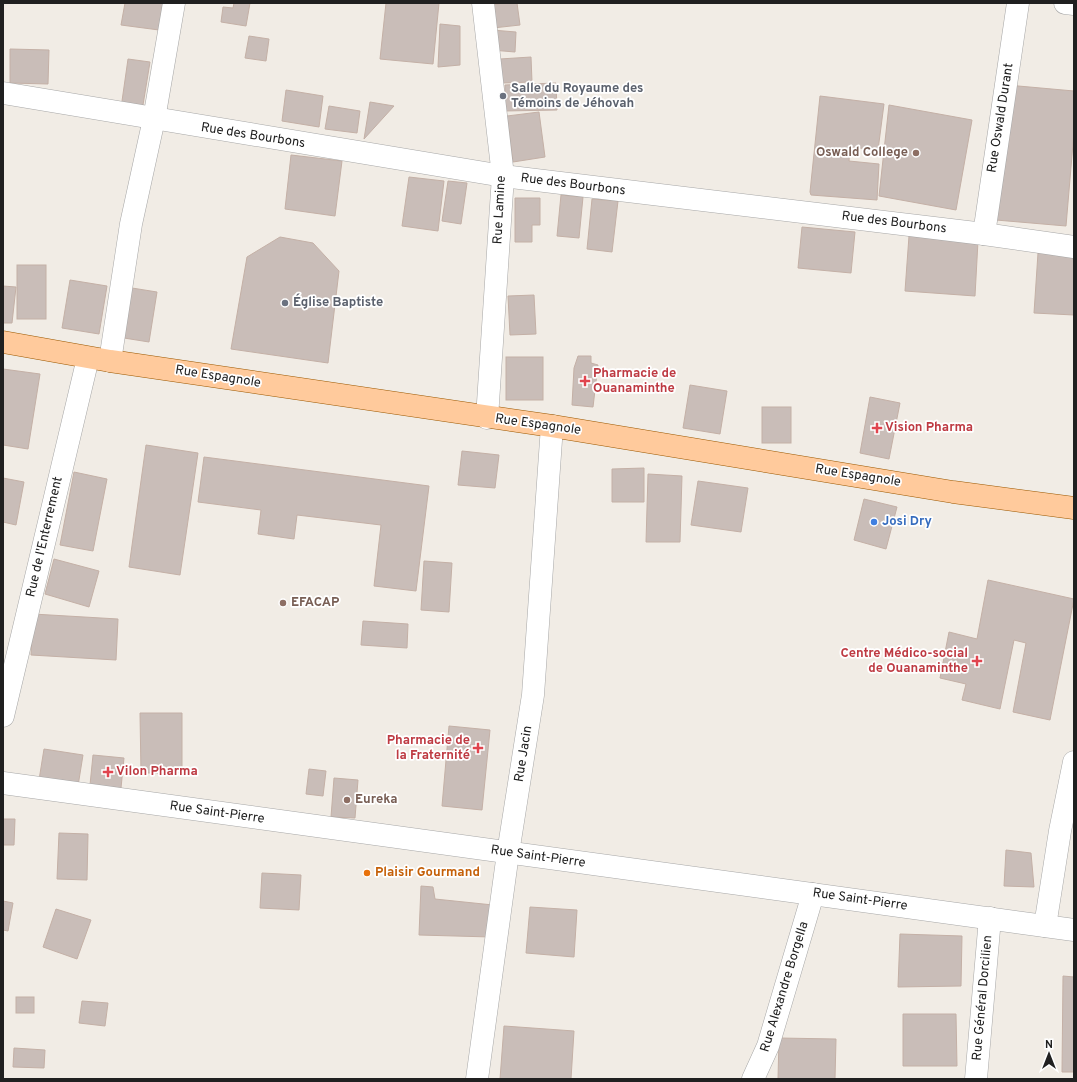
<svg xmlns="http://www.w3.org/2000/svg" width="1077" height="1082" viewBox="0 0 1077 1082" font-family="Overpass,sans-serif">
  <rect width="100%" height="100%" fill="#f1ece5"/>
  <g fill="#c9bdb8" stroke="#c4b0a6">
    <path d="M 125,3 L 163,3 L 159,30 L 121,25 Z"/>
    <path d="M 234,3 L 250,3 L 246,26 L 221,22 L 223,7 L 233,8 Z"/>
    <path d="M 386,3 L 439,3 L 433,64 L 380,59 Z"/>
    <path d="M 504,3 L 517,3 L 520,25 L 493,28 L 490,5 Z"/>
    <path d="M 440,24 L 460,26 L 460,65 L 438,67 Z"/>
    <path d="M 492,30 L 516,32 L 515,52 L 491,50 Z"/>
    <path d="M 249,36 L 269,39 L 266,61 L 245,58 Z"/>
    <path d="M 10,49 L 49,50 L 48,84 L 10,83 Z"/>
    <path d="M 531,57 L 532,82 L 502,83 L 500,59 Z"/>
    <path d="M 128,59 L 150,62 L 142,111 L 121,108 Z"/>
    <path d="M 556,83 L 557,110 L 505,111 L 505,85 Z"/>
    <path d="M 1007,85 L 1074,91 L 1074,132 L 1066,226 L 996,220 Z"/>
    <path d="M 286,90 L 323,96 L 319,127 L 282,121 Z"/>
    <path d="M 820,96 L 884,104 L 878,150 L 850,147 L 849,161 L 879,164 L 877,200 L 811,195 L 810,192 Z"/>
    <path d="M 370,102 L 394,106 L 364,139 Z"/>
    <path d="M 889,105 L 972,120 L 956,210 L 879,196 Z"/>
    <path d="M 329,106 L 360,111 L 357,133 L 325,129 Z"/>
    <path d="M 539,112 L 545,157 L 513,162 L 507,116 Z"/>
    <path d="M 291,155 L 342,161 L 335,216 L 285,209 Z"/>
    <path d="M 409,177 L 444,181 L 438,231 L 402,226 Z"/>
    <path d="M 448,181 L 467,183 L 461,224 L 442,221 Z"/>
    <path d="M 561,195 L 583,197 L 579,238 L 557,236 Z"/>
    <path d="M 515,198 L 540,198 L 540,225 L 532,225 L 532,242 L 515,242 Z"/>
    <path d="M 592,199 L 618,201 L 612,252 L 587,249 Z"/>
    <path d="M 802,227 L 855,232 L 851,273 L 798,268 Z"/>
    <path d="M 909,236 L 978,241 L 975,296 L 905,291 Z"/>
    <path d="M 280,237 L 313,243 L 339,271 L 328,363 L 231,349 L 247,257 Z"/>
    <path d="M 1038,253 L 1074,255 L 1074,315 L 1034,313 Z"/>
    <rect x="17" y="265" width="29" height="54"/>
    <path d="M 70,280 L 107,286 L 99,334 L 62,328 Z"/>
    <path d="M 3,286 L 16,287 L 12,323 L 3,323 Z"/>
    <path d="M 132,288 L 157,292 L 149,342 L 124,338 Z"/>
    <path d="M 534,295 L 536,334 L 510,335 L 508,296 Z"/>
    <path d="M 578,356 L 591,356 L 591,363 L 598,365 L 593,407 L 572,405 L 574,368 Z"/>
    <rect x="506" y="357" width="37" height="43"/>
    <path d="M 3,369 L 40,374 L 28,449 L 3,445 Z"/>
    <path d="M 690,385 L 727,391 L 720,434 L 683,428 Z"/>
    <path d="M 870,397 L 900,403 L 889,459 L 860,453 Z"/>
    <rect x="762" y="407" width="29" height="36"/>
    <path d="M 146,445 L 198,453 L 180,575 L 129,567 Z"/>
    <path d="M 462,451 L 499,455 L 495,488 L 458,485 Z"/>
    <path d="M 204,457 L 429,486 L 416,591 L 374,586 L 381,525 L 297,515 L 294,539 L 258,534 L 261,510 L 198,502 Z"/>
    <path d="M 644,468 L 644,502 L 612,502 L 612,469 Z"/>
    <path d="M 74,472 L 107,479 L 93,551 L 60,545 Z"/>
    <path d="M 648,474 L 682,476 L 680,542 L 646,542 Z"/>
    <path d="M 3,478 L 24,482 L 16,525 L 3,522 Z"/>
    <path d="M 698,481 L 748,488 L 741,532 L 691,525 Z"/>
    <path d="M 864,499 L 897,507 L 886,549 L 854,540 Z"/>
    <path d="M 54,559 L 99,571 L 89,607 L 45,594 Z"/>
    <path d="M 424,561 L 452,563 L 449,612 L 421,610 Z"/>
    <path d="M 988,580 L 1074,599 L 1050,720 L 1013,712 L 1026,643 L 1014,640 L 1000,709 L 962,700 L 966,684 L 940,678 L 949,632 L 977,639 Z"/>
    <path d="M 33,614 L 118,619 L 116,660 L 31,655 Z"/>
    <path d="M 363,621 L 408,624 L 407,648 L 361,645 Z"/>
    <path d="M 140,713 L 182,713 L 182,773 L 141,773 Z"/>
    <path d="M 449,726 L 490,730 L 482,810 L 442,806 Z"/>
    <path d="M 44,749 L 83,755 L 78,786 L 39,780 Z"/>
    <path d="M 93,755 L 124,758 L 121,788 L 90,785 Z"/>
    <path d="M 309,769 L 326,771 L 323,796 L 306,794 Z"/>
    <path d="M 334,778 L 358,780 L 355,818 L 331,817 Z"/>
    <path d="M 3,819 L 15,819 L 14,845 L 3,845 Z"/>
    <path d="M 59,833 L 88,834 L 87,880 L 57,879 Z"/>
    <path d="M 1006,850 L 1031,853 L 1034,887 L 1004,886 Z"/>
    <path d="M 262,873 L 301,875 L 299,910 L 260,908 Z"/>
    <path d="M 421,886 L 433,887 L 435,899 L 493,905 L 491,937 L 419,935 Z"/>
    <path d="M 3,901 L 13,903 L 8,931 L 3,930 Z"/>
    <path d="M 530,907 L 577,910 L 574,957 L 526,953 Z"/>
    <path d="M 56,909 L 91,920 L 77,959 L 43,947 Z"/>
    <path d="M 900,934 L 962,936 L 961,986 L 898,987 Z"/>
    <path d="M 1063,976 L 1074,977 L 1074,1072 L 1062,1072 Z"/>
    <rect x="16" y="997" width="18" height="16"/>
    <path d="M 82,1001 L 108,1003 L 105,1026 L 79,1023 Z"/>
    <path d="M 903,1014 L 956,1014 L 957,1066 L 903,1066 Z"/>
    <path d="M 504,1026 L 574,1031 L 571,1079 L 500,1079 Z"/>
    <path d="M 779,1038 L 836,1039 L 835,1079 L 778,1079 Z"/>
    <path d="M 14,1048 L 45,1050 L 44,1068 L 13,1067 Z"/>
  </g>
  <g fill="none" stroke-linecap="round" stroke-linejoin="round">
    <defs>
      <g id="minor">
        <path d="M 483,3 L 503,176 L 487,418"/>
        <path d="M 1065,3 L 1074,4"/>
        <path d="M 3,93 L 503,176 L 984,234 L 1074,247"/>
        <path d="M 984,234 L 1018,3"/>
        <path d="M 110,361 L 131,224 L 154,119 L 174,3"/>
        <path d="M 3,716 L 88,358"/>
        <path d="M 3,783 L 1074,930"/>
        <path d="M 1045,926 L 1060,831 L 1074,762"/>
        <path d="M 477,1079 L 508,853 L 533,695 L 552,426"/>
        <path d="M 753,1079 L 768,1046 L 813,894"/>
        <path d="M 976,1079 L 990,918"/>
      </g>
      <path id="major" d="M 3,342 L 110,361 L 552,426 L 953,492 L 1074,508"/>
    </defs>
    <use href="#minor" stroke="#a7a7a7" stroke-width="23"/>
    <use href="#major" stroke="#9b5800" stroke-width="23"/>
    <use href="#minor" stroke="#fff" stroke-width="22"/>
    <use href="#major" stroke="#ffca9c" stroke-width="22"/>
  </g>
  <g fill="#6b7280" stroke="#fff" stroke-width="1.5">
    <circle cx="503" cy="96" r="4"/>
    <circle cx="285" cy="303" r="4"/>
  </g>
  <g fill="#8d6e63" stroke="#fff" stroke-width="1.5">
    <circle cx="916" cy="153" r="4"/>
    <circle cx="283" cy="603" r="4"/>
    <circle cx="347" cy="800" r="4"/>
  </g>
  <g fill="#e0444e" stroke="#fff" stroke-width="1.5">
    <path d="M583 375h4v4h4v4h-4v4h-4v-4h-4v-4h4z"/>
    <path d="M875 422h4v4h4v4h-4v4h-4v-4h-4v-4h4z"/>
    <path d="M975 655h4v4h4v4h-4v4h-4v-4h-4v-4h4z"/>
    <path d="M476 742h4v4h4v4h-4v4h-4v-4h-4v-4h4z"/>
    <path d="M106 766h4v4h4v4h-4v4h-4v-4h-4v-4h4z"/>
  </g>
  <circle fill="#3f7fe0" stroke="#fff" stroke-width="1.5" cx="874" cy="522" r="4"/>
  <circle fill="#e8710a" stroke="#fff" stroke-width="1.5" cx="367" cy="873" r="4"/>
  <g text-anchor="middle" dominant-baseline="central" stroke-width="3.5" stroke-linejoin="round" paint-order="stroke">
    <g font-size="13" font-weight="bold" fill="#5b616d" stroke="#fff" text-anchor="start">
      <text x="511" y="89">Salle du Royaume des<tspan x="511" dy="15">Témoins de Jéhovah</tspan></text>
      <text x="293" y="303">Église Baptiste</text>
    </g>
    <g font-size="13" fill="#202020" stroke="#fff">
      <text transform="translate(1001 118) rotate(-81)">Rue Oswald Durant</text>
      <text transform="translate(253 136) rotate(9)">Rue des Bourbons</text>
      <text transform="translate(573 185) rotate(7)">Rue des Bourbons</text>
      <text transform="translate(500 210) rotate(-87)">Rue Lamine</text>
      <text transform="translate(894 223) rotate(7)">Rue des Bourbons</text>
      <text transform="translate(218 377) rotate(9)">Rue Espagnole</text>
      <text transform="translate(538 425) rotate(8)">Rue Espagnole</text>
      <text transform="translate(858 476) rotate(9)">Rue Espagnole</text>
      <text transform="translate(45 537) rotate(-77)">Rue de l'Enterrement</text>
      <text transform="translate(524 754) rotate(-81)">Rue Jacin</text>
      <text transform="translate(217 813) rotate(8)">Rue Saint-Pierre</text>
      <text transform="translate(538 857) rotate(8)">Rue Saint-Pierre</text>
      <text transform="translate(860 900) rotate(8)">Rue Saint-Pierre</text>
      <text transform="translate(785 987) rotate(-73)">Rue Alexandre Borgella</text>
      <text transform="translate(983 998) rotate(-85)">Rue Général Dorcilien</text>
    </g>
    <g font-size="13" font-weight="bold" fill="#785e54" stroke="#fff" text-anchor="start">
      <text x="908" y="153" text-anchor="end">Oswald College</text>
      <text x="291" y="603">EFACAP</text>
      <text x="355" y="800">Eureka</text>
    </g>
    <g font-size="13" font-weight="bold" fill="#be3a42" stroke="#fff" text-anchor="start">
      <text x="593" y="374">Pharmacie de<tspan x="593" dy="15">Ouanaminthe</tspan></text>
      <text x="885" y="428">Vision Pharma</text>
      <text x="968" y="654" text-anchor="end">Centre Médico-social<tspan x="968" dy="15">de Ouanaminthe</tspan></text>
      <text x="470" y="741" text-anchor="end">Pharmacie de<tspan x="470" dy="15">la Fraternité</tspan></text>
      <text x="116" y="772">Vilon Pharma</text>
    </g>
    <g font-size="13" font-weight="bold" fill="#366cbe" stroke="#fff" text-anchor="start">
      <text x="882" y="522">Josi Dry</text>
    </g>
    <g font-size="13" font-weight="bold" fill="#c56008" stroke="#fff" text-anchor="start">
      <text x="375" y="873">Plaisir Gourmand</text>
    </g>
  </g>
  <rect width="1077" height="1082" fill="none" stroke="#202020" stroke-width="8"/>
  <g transform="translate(1049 1054)" stroke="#ffffff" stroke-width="3" paint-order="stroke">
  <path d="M0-3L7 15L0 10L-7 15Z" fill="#202020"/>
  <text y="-6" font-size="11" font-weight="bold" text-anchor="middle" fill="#202020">N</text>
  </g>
</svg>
